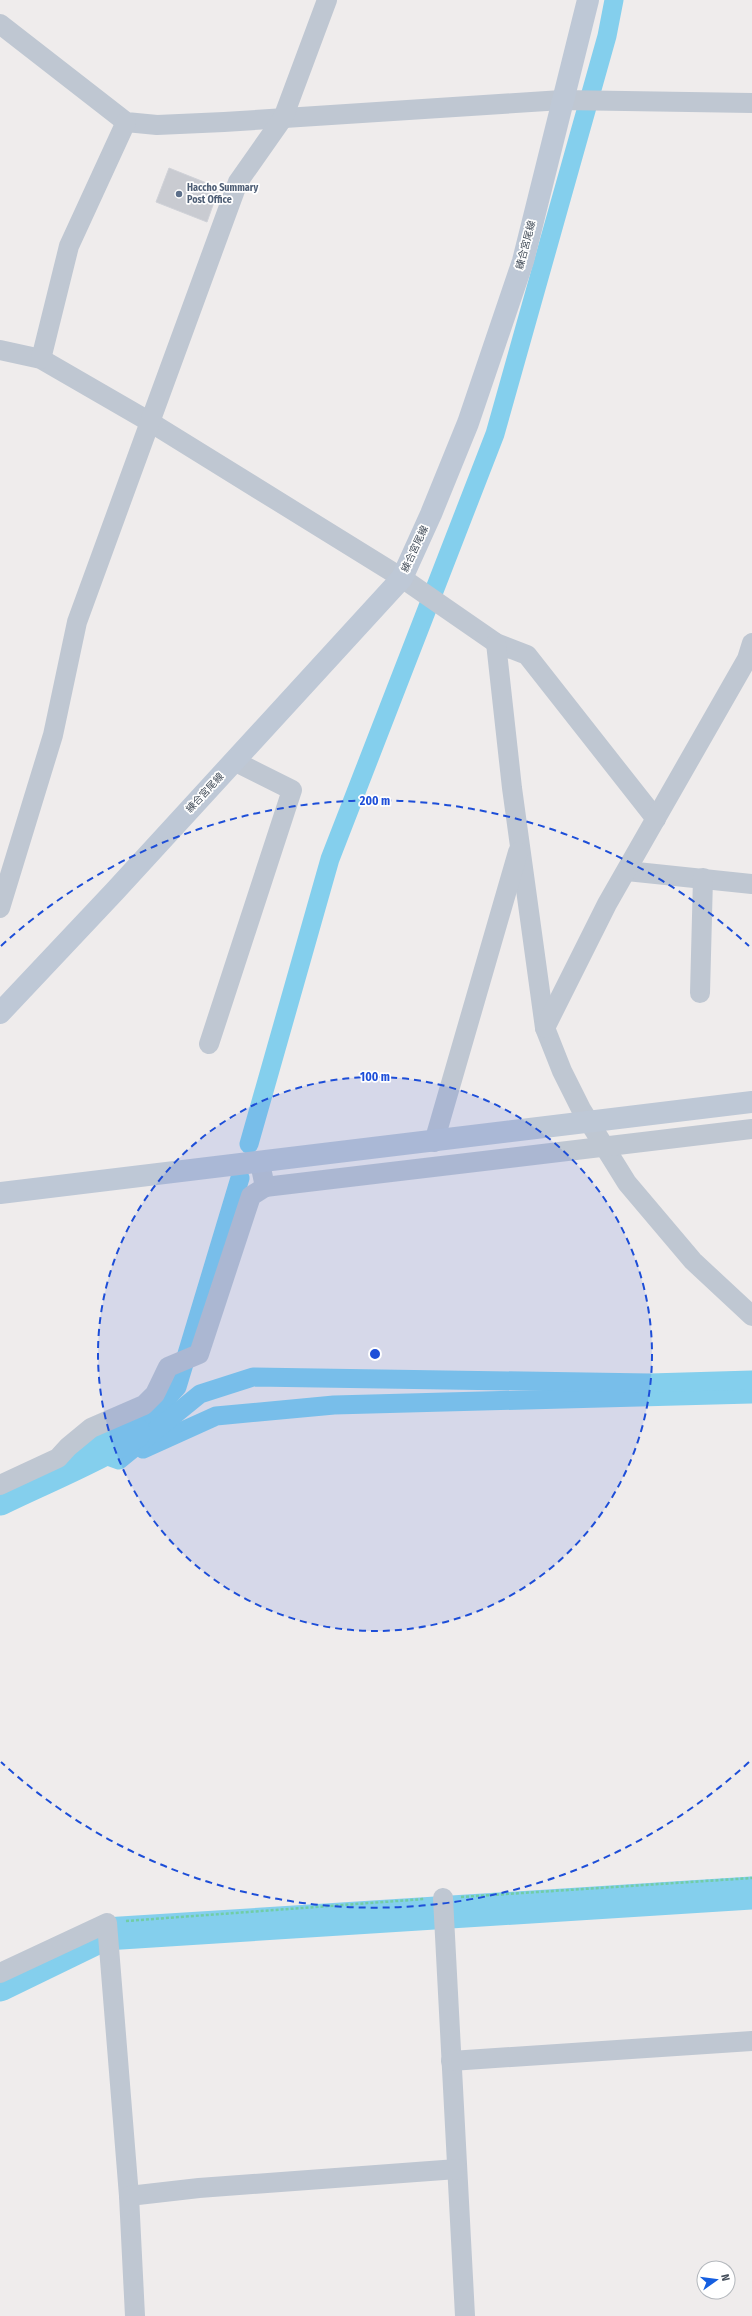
<svg xmlns="http://www.w3.org/2000/svg" width="752" height="2316" viewBox="0 0 752 2316" font-family="'Fira Sans Condensed','Noto Sans JP',sans-serif">
  <rect width="100%" height="100%" fill="#efecec"/>
  <g fill="none" stroke-linecap="round" stroke-linejoin="round">
    <g stroke="#84cfed" stroke-width="19">
      <path d="M 249,1144 L 330,859 L 495,434 L 607,36 L 614,0"/>
      <path d="M 134,1433 L 177,1387 L 240,1178"/>
      <path d="M 143,1449 L 216,1416 L 334,1405 L 752,1394"/>
      <path d="M 100,1453 L 119,1460 L 200,1394 L 253,1377 L 650,1383 L 752,1380"/>
    </g>
    <g stroke="#84cfed" stroke-width="33">
      <path d="M 0,1499 C 45,1477 91,1459 134,1433"/>
      <path d="M 0,1985 L 105,1934 L 752,1893"/>
    </g>
  </g>
  <path fill="#c9cbd1" stroke="#d0d2d8" d="M 169,168 L 219,188 L 207,222 L 156,202 Z"/>
  <g fill="none" stroke-linecap="round" stroke-linejoin="round">
    <g stroke="#70cda6" stroke-width="2.5" stroke-dasharray="3 2" stroke-linecap="butt">
      <path d="M 461,1897 L 752,1878"/>
      <path d="M 126,1921 L 424,1899"/>
    </g>
    <g stroke="#bfc7d2" stroke-width="20">
      <path d="M 0,24 L 126,122 L 157,125 L 224,122 L 562,100 L 752,103"/>
      <path d="M 0,350 L 41,359 L 150,422 L 402,578 L 496,643 L 527,655 L 656,819"/>
      <path d="M 41,359 L 69,246 L 126,122"/>
      <path d="M 496,643 L 512,788 L 545,1028 L 562,1071 L 581,1109 L 627,1183 L 693,1261 L 752,1316"/>
      <path d="M 627,871 L 752,884"/>
      <path d="M 0,908 L 53,735 L 77,622 L 150,422 L 238,182 L 283,118 L 327,0"/>
      <path d="M 700,993 L 703,878"/>
      <path d="M 545,1028 L 607,904 L 747,659 L 752,643"/>
      <path d="M 209,1044 L 292,790 L 234,761"/>
      <path d="M 434,1142 L 518,852"/>
      <path d="M 260,1163 L 265,1187 L 752,1129"/>
      <path d="M 0,1485 L 58,1458 L 68,1447 L 91,1428 L 144,1405 L 155,1394 L 168,1367 L 199,1354 L 251,1196 L 265,1187"/>
      <path d="M 443,1898 L 465,2316"/>
      <path d="M 0,1973 L 107,1923 L 129,2196 L 135,2316"/>
      <path d="M 451,2061 L 752,2041"/>
      <path d="M 129,2196 L 199,2188 L 457,2169"/>
    </g>
    <g stroke="#bec8d6" stroke-width="22">
      <path d="M 0,1013 L 115,891 L 402,578 L 431,514 L 468,423 L 523,261 L 588,0"/>
      <path d="M 0,1193 L 752,1102"/>
    </g>
  </g>
  <circle cx="375" cy="1354" r="277" fill="#1d4ed8" fill-opacity=".12"/>
  <g fill="none" stroke="#1d4ed8" stroke-width="2" stroke-dasharray="7 5">
    <circle cx="375" cy="1354" r="277"/>
    <path d="M749 1762A553 553 0 0 1 1 1762M1 946A553 553 0 0 1 749 946"/>
  </g>
  <circle fill="#5c6f8a" stroke="#fff" stroke-width="1.5" cx="179" cy="194" r="4"/>
  <g text-anchor="middle" dominant-baseline="central" stroke-width="3.5" stroke-linejoin="round" paint-order="stroke">
    <g font-size="10" font-weight="bold" fill="#4e5e75" stroke="#fff" text-anchor="start">
      <text x="187" y="188">Haccho Summary<tspan x="187" dy="12">Post Office</tspan></text>
    </g>
    <g font-size="10" fill="#444e5a" stroke="#fff">
      <text transform="translate(526 245) rotate(-75)">練合宮尾線</text>
      <text transform="translate(415 549) rotate(-65)">練合宮尾線</text>
      <text transform="translate(205 793) rotate(-47)">練合宮尾線</text>
    </g>
  </g>
  <circle cx="375" cy="1354" r="6" fill="#1d4ed8" stroke="#fff" stroke-width="2"/>
  <g font-size="12" text-anchor="middle" font-weight="bold" fill="#1d4ed8" stroke="#fff" stroke-width="3.5" stroke-linejoin="round" paint-order="stroke">
    <text x="375" y="805">200 m</text>
    <text x="375" y="1081">100 m</text>
  </g>
  <g transform="translate(716 2280) rotate(76)"><circle r="19" fill="#ffffff" stroke="#b4b8bd"/>
  <path d="M0-3L7 15L0 10L-7 15Z" fill="#155ee0"/>
  <text y="-6" font-size="11" font-weight="bold" text-anchor="middle" fill="#444e5a">N</text>
  </g>
</svg>
